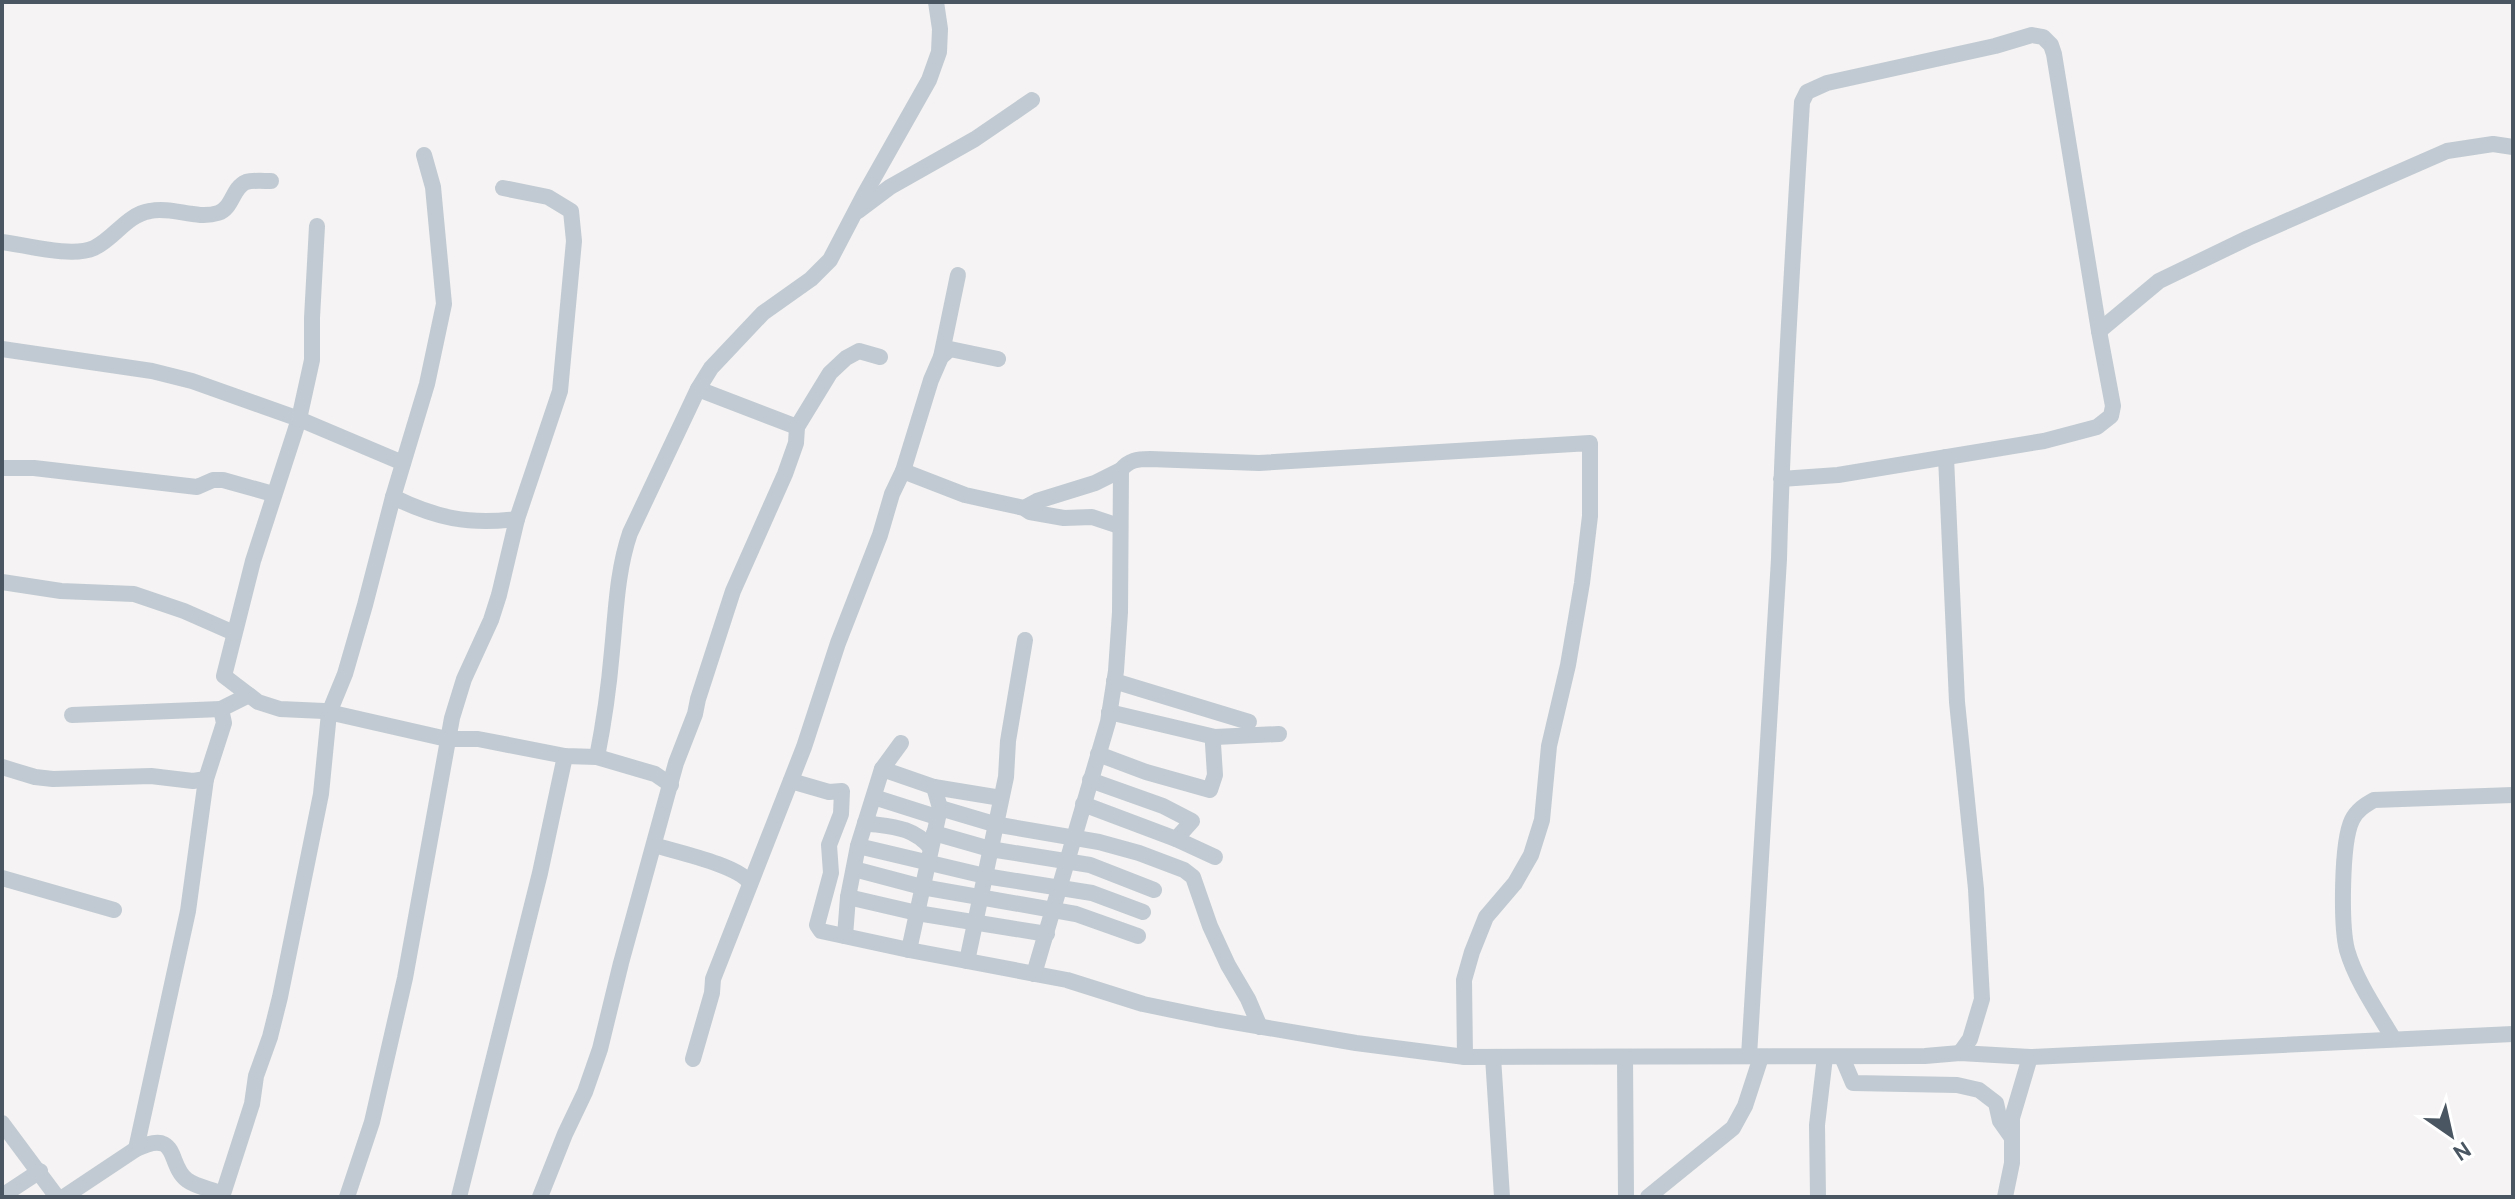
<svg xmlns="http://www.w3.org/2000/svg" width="2515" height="1199" viewBox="0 0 2515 1199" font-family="Cabin,sans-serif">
  <rect width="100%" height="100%" fill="#f5f3f3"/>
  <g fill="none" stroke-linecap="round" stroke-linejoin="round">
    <g stroke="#c1cad2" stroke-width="16">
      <path d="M 858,211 L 890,187 L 975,139 L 1032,100"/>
      <path d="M 317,226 L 312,318 L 312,360 L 299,419 L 253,561 L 224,676 L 258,702 L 280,709 L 324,711 L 447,739 L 478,739 L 565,756 L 597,757 L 655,774 L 671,785"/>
      <path d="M 2,242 C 26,245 72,258 94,248 C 115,238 126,215 150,211 C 172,206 196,220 218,213 C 233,208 232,188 246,182 C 253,180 263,181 271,181"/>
      <path d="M 2099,331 L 2159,281 L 2248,238 L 2447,151 L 2493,144 L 2513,147"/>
      <path d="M 2,349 L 152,371 L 192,381 L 299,419 L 403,463"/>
      <path d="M 941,357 L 958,275"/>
      <path d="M 698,389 L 797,427"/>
      <path d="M 1946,457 L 1957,702 L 1976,889 L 1982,999 L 1970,1039 L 1960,1053"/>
      <path d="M 2,468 L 34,468 L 197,487 L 213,480 L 223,480 L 273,494"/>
      <path d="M 903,471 L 965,495 L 1024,508 L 1030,512 L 1064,518 L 1092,517 L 1119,526"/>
      <path d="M 393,497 C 436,518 468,525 517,519"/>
      <path d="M 1024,508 L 1037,501 L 1095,483 L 1121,470"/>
      <path d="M 2,582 L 61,591 L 134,594 L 184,611 L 234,633"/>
      <path d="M 1114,681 L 1249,722"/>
      <path d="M 1109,712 L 1215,737 L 1279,734"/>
      <path d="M 72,715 L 221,709"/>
      <path d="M 1098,754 L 1146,772 L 1210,790 L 1215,775 L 1213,744 L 1215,737"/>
      <path d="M 597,757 C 604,722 609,686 612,651 C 616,611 617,571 630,533 L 698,389 L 711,368 L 763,313 L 811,279 L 830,260 L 864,195 L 929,80 L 939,52 L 940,29 L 936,2"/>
      <path d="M 2,767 L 35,777 L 53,779 L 151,776 L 193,781 L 206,779 L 224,723 L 221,709 L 249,695"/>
      <path d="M 882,769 L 934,787 L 1001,798"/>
      <path d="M 1090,780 L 1163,806 L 1192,821 L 1176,839"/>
      <path d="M 791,781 L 829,792 L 842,791 L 841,814 L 829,845 L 831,873 L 817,925 L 821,931 L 909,950 L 1067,980 L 1143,1004 L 1216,1019 L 1356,1043 L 1465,1057 L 1925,1056 L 1960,1053 L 2030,1057 L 2513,1034"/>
      <path d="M 874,797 L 937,817"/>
      <path d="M 1083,804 L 1176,839 L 1215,857"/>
      <path d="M 940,808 L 994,824 L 1099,842 L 1139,853 L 1184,870 L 1193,877 L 1210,926 L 1228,965 L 1248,999 L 1260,1027"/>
      <path d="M 865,823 C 892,827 912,826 931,848"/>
      <path d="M 934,833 L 990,849 L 1090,865 L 1154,890"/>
      <path d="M 654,845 C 676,852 738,865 750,883"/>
      <path d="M 858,846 L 985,876 L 1092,893 L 1143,912"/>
      <path d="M 854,869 L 922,887 L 1076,914 L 1138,936"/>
      <path d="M 2,878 L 114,910"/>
      <path d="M 848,897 L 917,913 L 1047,934"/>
      <path d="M 845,936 L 848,897 L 858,846 L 882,769 L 901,743"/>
      <path d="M 909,950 L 940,808 L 934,787"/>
      <path d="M 967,961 L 1006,777 L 1008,741 L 1025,640"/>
      <path d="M 1034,974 L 1108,722 L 1116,671 L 1120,612 L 1121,470 C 1129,460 1137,459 1150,459 L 1259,463 L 1590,443 L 1590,516 L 1582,583 L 1568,665 L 1549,746 L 1542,820 L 1531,855 L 1515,883 L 1486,917 L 1472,952 L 1464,980 L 1465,1057"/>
      <path d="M 2393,1038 C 2377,1011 2356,981 2347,950 C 2341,926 2341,843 2352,820 C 2357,810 2365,805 2374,800 L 2513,795"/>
      <path d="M 1749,1056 L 1779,559 C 1783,406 1793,254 1802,102 L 1807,92 L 1827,83 L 1995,46 L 2032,35 L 2043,37 L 2051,45 L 2054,54 L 2099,331 L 2113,406 L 2111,416 L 2097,427 L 2044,441 L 1838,475 L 1781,479"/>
      <path d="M 1493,1057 L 1502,1197"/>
      <path d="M 1842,1057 L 1853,1083 L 1957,1085 L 1979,1090 L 1996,1103 L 2000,1121 L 2012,1138"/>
      <path d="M 1625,1058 L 1626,1197"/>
      <path d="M 693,1059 L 712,993 L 713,979 L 804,747 L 838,643 L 880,535 L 892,494 L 903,471 L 931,380 L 941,357 L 950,349 L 998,359"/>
      <path d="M 2,1123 L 57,1197"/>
      <path d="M 136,1149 L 188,911 L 206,779"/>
      <path d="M 2,1196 L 40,1171"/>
      <path d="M 64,1197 L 136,1149 C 180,1128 167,1165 187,1180 C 196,1187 212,1189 223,1194"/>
      <path d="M 222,1197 L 252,1104 L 256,1076 L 270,1037 L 280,997 L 321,794 L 329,713 L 345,674 L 365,605 L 393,497 L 427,384 L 444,304 L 433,187 L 424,155"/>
      <path d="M 347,1197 L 372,1122 L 405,978 L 452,718 L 464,679 L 491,620 L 499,595 L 517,519 L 560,391 L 574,241 L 571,211 L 548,197 L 503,188"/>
      <path d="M 459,1197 L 540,873 L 565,756"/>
      <path d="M 540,1197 L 565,1134 L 585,1092 L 600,1049 L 621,963 L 676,763 L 695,714 L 698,699 L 733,591 L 785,474 L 796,443 L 797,427 L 830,373 L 846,358 L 859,351 L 880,357"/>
      <path d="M 1648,1197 L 1733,1128 L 1745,1106 L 1761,1057"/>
      <path d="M 1818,1197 L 1817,1125 L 1825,1057"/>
      <path d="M 2005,1197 L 2012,1163 L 2012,1118 L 2030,1057"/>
    </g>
  </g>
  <rect width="2515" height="1199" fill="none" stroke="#4a5661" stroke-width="8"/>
  <g transform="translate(2451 1135) rotate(146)" stroke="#ffffff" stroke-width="6" paint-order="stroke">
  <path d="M0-6L14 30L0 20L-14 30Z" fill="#4a5661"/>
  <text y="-12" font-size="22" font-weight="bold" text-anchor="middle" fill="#4a5661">N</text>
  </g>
</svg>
